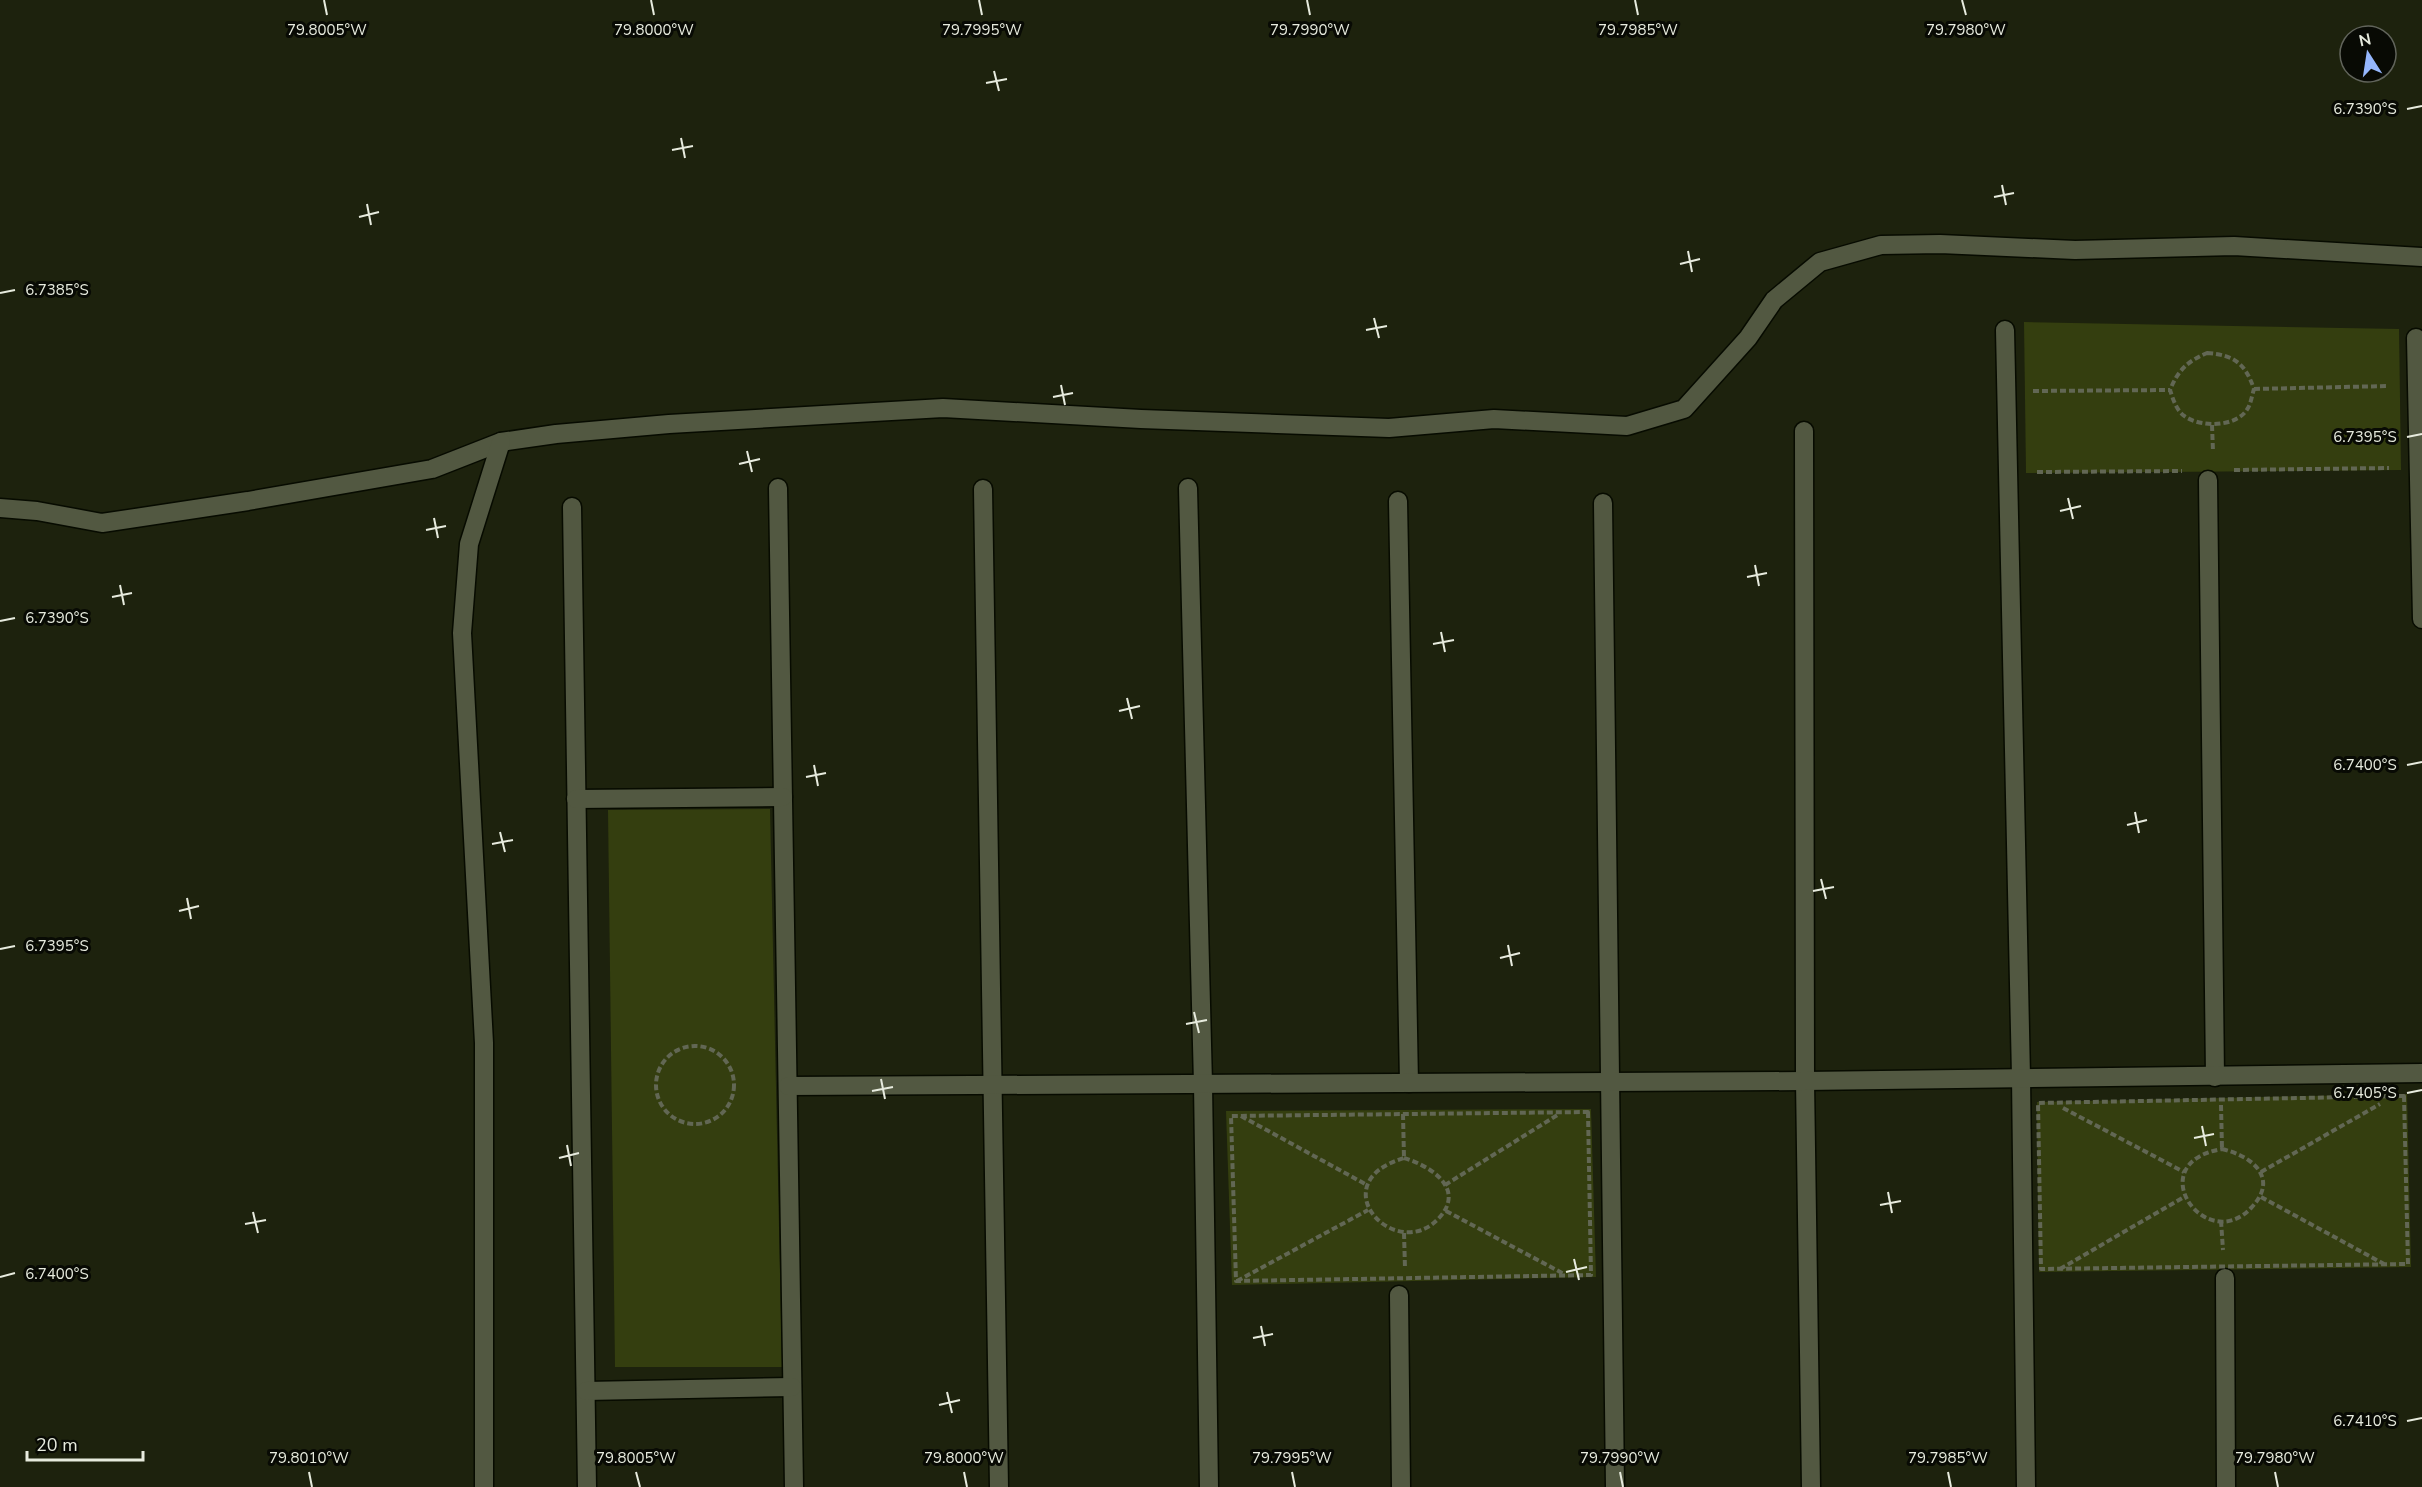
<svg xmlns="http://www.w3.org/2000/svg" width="2422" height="1487" viewBox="0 0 2422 1487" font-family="'Nunito Sans',sans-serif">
  <rect width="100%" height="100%" fill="#1d220d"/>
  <g fill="#343e0f">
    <path d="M 2024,322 L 2399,329 L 2401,470 L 2026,473 Z"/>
    <path d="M 770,809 L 782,1367 L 615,1367 L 608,810 Z"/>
    <path d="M 2407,1094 L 2411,1267 L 2039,1272 L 2037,1102 Z"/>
    <path d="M 1591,1109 L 1596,1277 L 1232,1285 L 1226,1111 Z"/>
  </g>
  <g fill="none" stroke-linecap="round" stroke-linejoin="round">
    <defs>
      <g id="street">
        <path d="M 2005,330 L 2021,1077 L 2026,1487"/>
        <path d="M 2416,338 L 2422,619"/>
        <path d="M 1804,431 L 1805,1081 L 1811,1487"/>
        <path d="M 2208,480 L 2215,1077"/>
        <path d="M 778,488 L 794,1487"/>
        <path d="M 1188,488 L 1203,1084 L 1209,1487"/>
        <path d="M 983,489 L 999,1487"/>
        <path d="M 1398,501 L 1409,1083"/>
        <path d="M 1603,503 L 1615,1487"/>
        <path d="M 572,507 L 587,1487"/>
        <path d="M 0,508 L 37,511 L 102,523 L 248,501 L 432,469 L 501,442 L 556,434 L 669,424 L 943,408 L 1141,419 L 1389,428 L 1494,419 L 1627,426 L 1684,409 L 1748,338 L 1774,300 L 1820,262 L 1881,245 L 1940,244 L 2075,250 L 2234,246 L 2422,257"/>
        <path d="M 576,799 L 783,797"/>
        <path d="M 788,1086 L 1805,1081 L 2422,1073"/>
        <path d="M 2225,1278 L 2226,1487"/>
        <path d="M 1399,1295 L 1401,1487"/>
        <path d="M 586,1391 L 792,1387"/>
        <path d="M 484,1487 L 484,1043 L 462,633 L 469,544 L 501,442"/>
      </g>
    </defs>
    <use href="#street" stroke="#070b00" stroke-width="21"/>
    <g stroke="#626754" stroke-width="4" stroke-dasharray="6 3" stroke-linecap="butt">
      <path d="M 2207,353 C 2234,355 2245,363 2254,389 C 2252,395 2251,403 2248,408 C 2237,428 2199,428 2183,415 C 2176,409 2173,399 2170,390 C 2178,370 2188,361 2207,353 Z"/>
      <path d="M 2254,389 L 2388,386"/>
      <path d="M 2033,391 L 2170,390"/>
      <path d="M 2212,425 L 2213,451"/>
      <path d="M 2234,470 L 2389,468"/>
      <path d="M 2037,472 L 2182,471"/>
      <circle cx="695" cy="1085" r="39"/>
      <path d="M 2404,1096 L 2408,1264 L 2041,1269 L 2038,1103 Z"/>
      <path d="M 2221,1105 L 2222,1149"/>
      <path d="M 2063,1108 L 2184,1172"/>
      <path d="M 1588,1112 L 1591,1275 L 1236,1281 L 1231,1116 Z"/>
      <path d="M 1403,1114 L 1404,1158"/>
      <path d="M 1241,1116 L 1367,1185"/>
      <path d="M 2222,1149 C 2252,1156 2280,1178 2251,1208 C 2206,1256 2139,1163 2222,1149 Z"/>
      <path d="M 1404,1158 C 1431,1166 1466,1189 1439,1218 C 1396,1265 1319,1183 1404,1158 Z"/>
      <path d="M 2261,1172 L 2380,1104"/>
      <path d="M 1445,1185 L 1559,1114"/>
      <path d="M 2261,1197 L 2384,1264"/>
      <path d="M 1446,1211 L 1564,1274"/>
      <path d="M 2221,1221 L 2223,1250"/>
      <path d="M 1404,1233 L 1405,1268"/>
      <path d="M 2060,1269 L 2184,1197"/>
      <path d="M 1237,1281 L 1368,1210"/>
    </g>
    <use href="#street" stroke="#525841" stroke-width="18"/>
  </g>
  <path fill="none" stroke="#e7ebde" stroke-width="2" d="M 324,0 L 327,15M 651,0 L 654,15M 979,0 L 982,15M 1307,0 L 1310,15M 1635,0 L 1638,15M 1962,0 L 1966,15M 994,71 L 999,91M 986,83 L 1007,79M 2407,109 L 2422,106M 681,138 L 685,158M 672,150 L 693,146M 2002,185 L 2006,205M 1994,197 L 2014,193M 367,204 L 371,225M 359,217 L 379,212M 1688,251 L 1692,272M 1680,264 L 1700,259M 0,293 L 15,290M 1374,318 L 1379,338M 1366,330 L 1387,326M 1061,385 L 1065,405M 1053,397 L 1073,393M 2407,437 L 2422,434M 747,451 L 752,472M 739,464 L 760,459M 2068,498 L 2073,519M 2060,511 L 2081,506M 434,518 L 438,538M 426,530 L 446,526M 1755,565 L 1759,586M 1747,577 L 1767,573M 120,585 L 124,605M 112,597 L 132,593M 0,621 L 15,618M 1441,632 L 1445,652M 1433,644 L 1454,640M 1127,698 L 1132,719M 1119,711 L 1140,706M 814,765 L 818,786M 2407,765 L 2422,762M 806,777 L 826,773M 2135,812 L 2139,833M 2127,825 L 2147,820M 500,832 L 505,852M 492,844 L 513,840M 1821,879 L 1826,899M 1813,891 L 1834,887M 187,898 L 191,919M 179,911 L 199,906M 1508,945 L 1512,966M 0,949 L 15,946M 1500,958 L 1520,953M 1194,1012 L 1199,1033M 1186,1024 L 1207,1020M 881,1079 L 885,1099M 872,1091 L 893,1087M 2407,1093 L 2422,1090M 2202,1126 L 2206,1146M 2194,1138 L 2214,1134M 567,1145 L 571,1166M 559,1158 L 579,1153M 1888,1192 L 1892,1213M 1880,1205 L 1901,1201M 253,1212 L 258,1233M 245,1224 L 266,1220M 1574,1259 L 1579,1280M 1566,1272 L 1587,1267M 0,1277 L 15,1273M 1261,1326 L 1265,1346M 1253,1338 L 1273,1334M 947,1392 L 952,1413M 939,1405 L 960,1400M 2407,1421 L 2422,1418M 309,1472 L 312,1487M 636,1472 L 640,1487M 964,1472 L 967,1487M 1292,1472 L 1295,1487M 1620,1472 L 1623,1487M 1948,1472 L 1951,1487M 2275,1472 L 2278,1487"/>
  <g font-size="15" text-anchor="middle" fill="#e7ebde" stroke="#080a04" stroke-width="6" stroke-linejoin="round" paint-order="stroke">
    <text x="327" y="35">79.8005°W</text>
    <text x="654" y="35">79.8000°W</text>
    <text x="982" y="35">79.7995°W</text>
    <text x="1310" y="35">79.7990°W</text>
    <text x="1638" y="35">79.7985°W</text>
    <text x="1966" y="35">79.7980°W</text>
    <text x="2365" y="114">6.7390°S</text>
    <text x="57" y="295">6.7385°S</text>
    <text x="2365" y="442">6.7395°S</text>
    <text x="57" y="623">6.7390°S</text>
    <text x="2365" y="770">6.7400°S</text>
    <text x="57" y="951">6.7395°S</text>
    <text x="2365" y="1098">6.7405°S</text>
    <text x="57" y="1279">6.7400°S</text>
    <text x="2365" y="1426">6.7410°S</text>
    <text x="309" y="1463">79.8010°W</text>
    <text x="636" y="1463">79.8005°W</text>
    <text x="964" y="1463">79.8000°W</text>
    <text x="1292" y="1463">79.7995°W</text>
    <text x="1620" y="1463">79.7990°W</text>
    <text x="1948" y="1463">79.7985°W</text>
    <text x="2275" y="1463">79.7980°W</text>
  </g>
  <g transform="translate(2368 54) rotate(348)"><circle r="28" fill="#080a04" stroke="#61645b" stroke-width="1.5"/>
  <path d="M0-4.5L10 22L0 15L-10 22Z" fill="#95b7fd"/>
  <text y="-9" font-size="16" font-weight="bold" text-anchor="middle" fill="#e7ebde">N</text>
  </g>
  <path d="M27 1451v9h116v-9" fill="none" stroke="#e7ebde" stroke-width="3"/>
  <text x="36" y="1451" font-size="18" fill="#e7ebde" stroke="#080a04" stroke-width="4.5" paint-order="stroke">20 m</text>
</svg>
